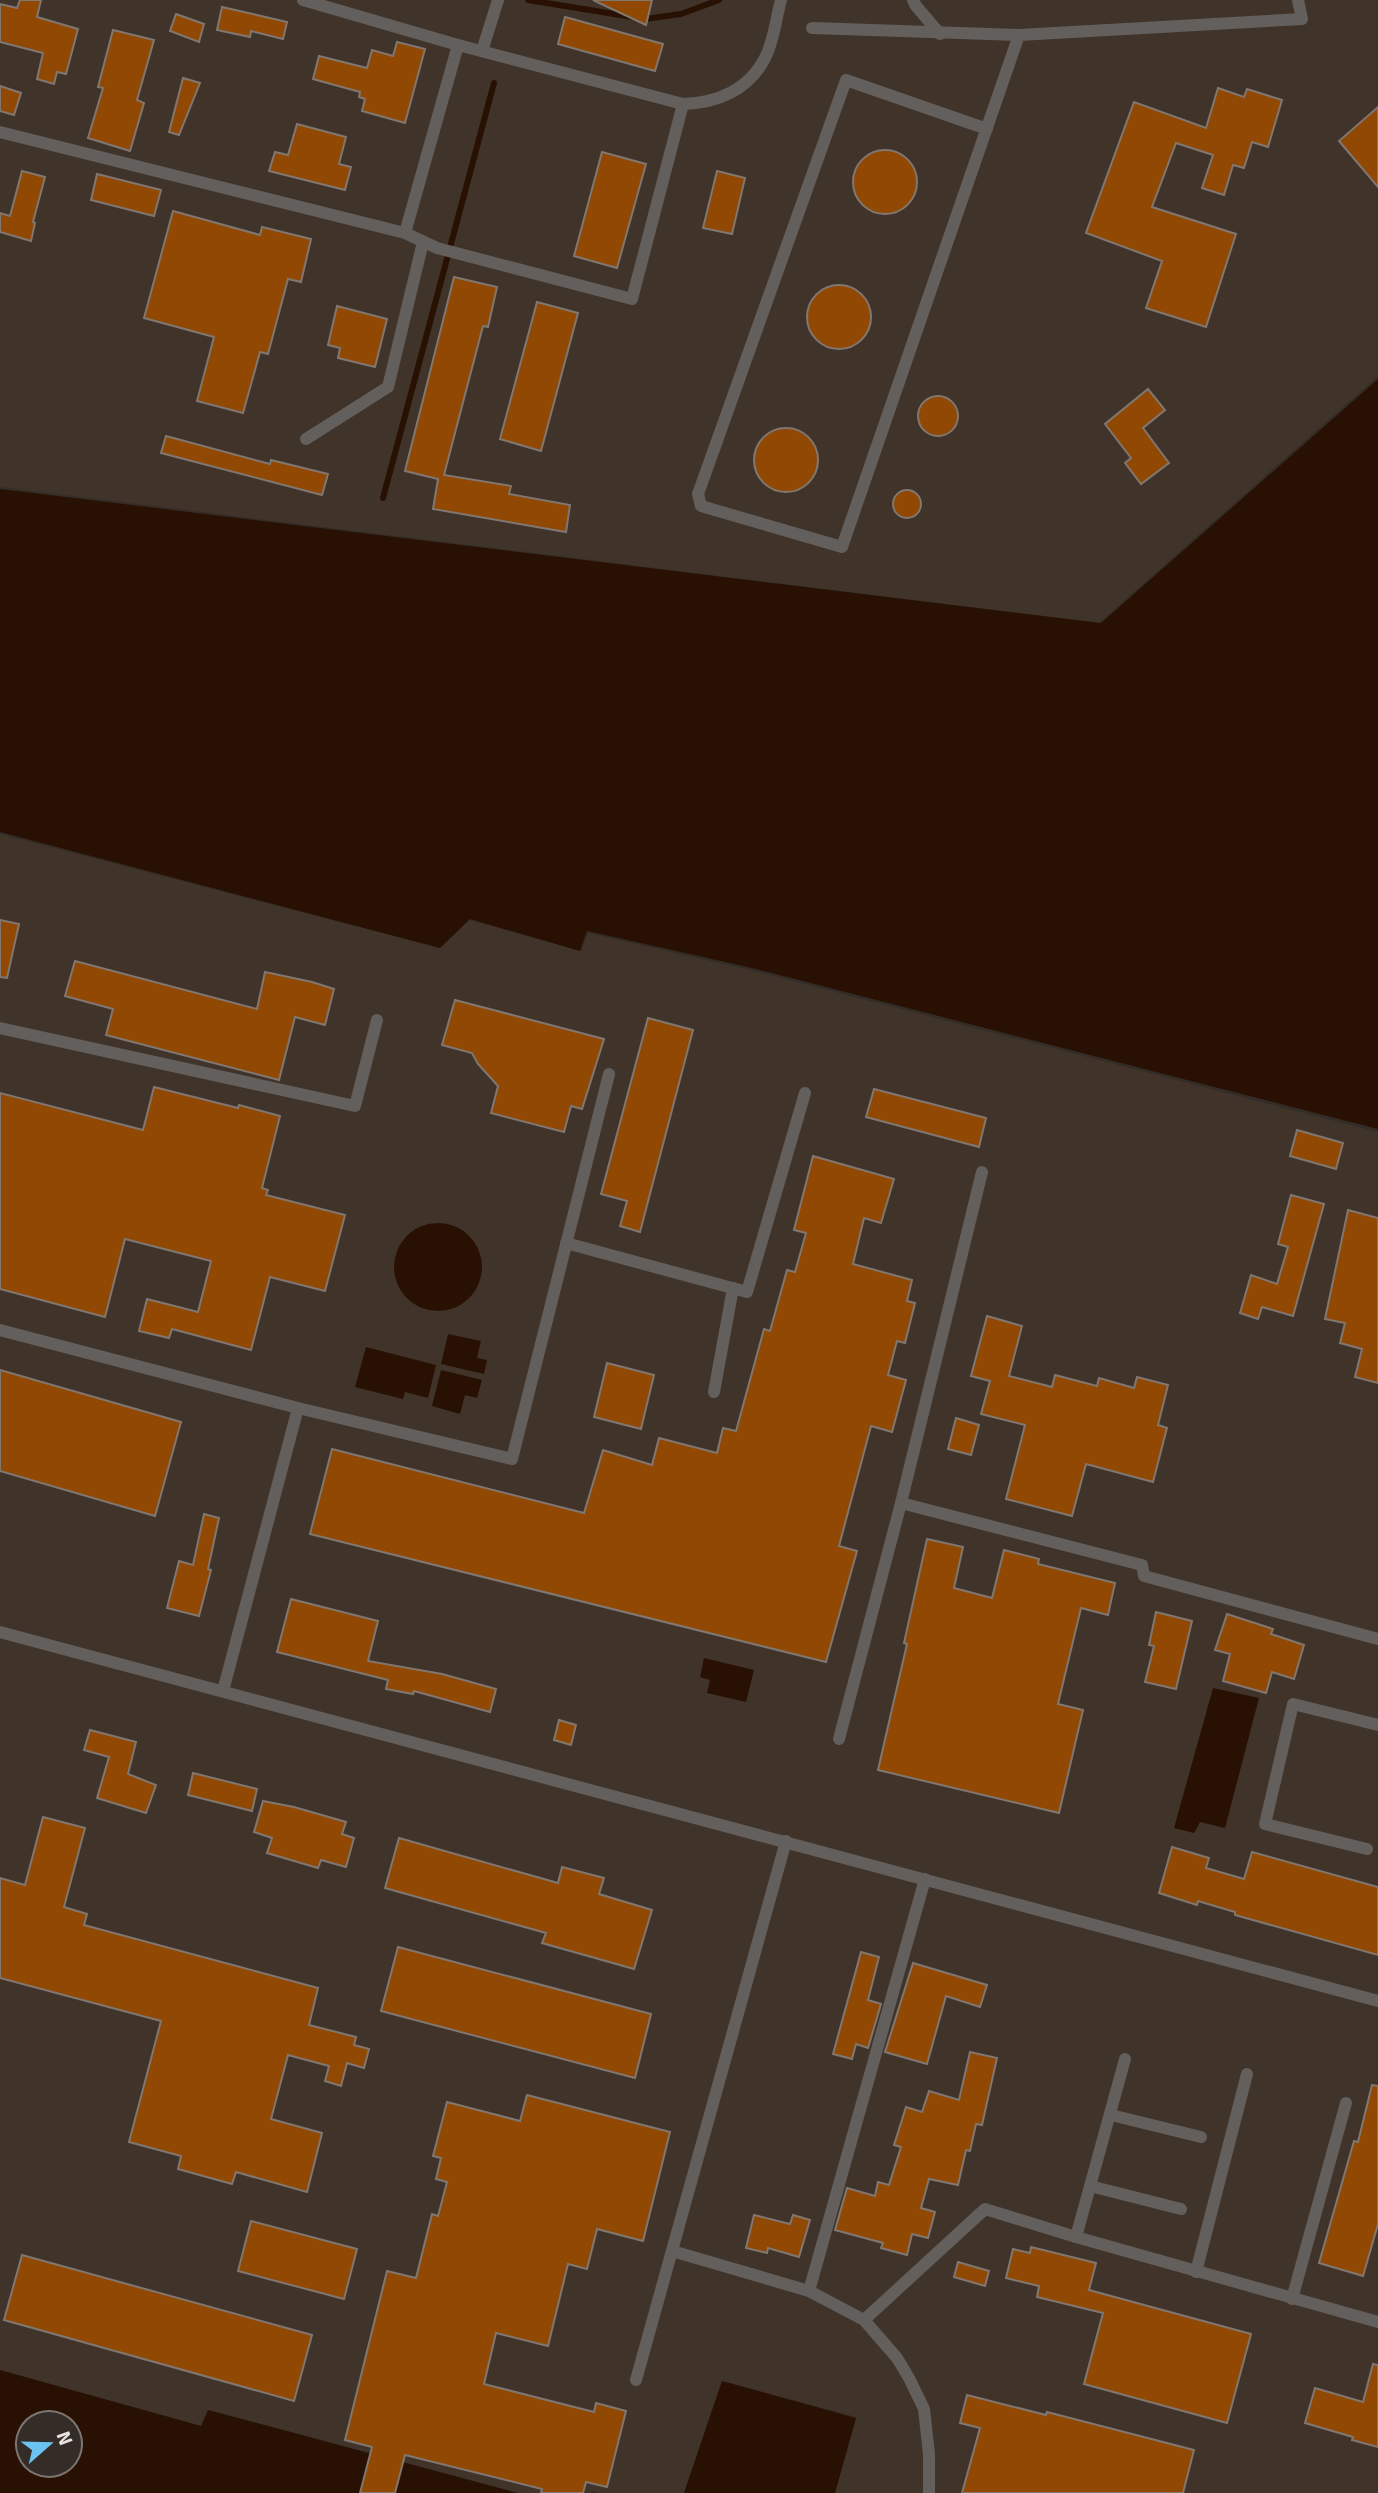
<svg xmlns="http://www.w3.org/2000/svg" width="1378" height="2493" viewBox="0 0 1378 2493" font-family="Signika,sans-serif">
  <rect width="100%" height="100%" fill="#342c27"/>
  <g fill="#40332a">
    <path d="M 0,0 L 1378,0 L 1378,376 L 1099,623 L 0,487 Z"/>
    <path d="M 0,834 L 440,948 L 469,920 L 581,951 L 588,933 L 750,970 L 1378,1132 L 1378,2493 L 835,2493 L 856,2417 L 722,2381 L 684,2493 L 598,2493 L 592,2491 L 591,2493 L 519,2493 L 209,2410 L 201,2426 L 0,2370 Z"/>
  </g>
  <g fill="#281102" fill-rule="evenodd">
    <path d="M 1378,379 L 1378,1129 L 752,968 L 587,931 L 580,951 L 470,919 L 440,948 L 0,832 L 0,489 L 1101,623 Z"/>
    <circle cx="438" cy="1267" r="44"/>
    <path d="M 448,1334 L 481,1341 L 477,1358 L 487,1360 L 484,1374 L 441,1364 Z"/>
    <path d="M 366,1347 L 436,1365 L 428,1398 L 405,1392 L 403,1399 L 355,1387 Z"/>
    <path d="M 441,1370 L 482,1380 L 477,1398 L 465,1395 L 460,1414 L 432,1406 Z"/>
    <path d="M 704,1658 L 754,1670 L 746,1702 L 707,1693 L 710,1680 L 700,1677 Z"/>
    <path d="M 1213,1688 L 1259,1698 L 1225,1828 L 1200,1822 L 1194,1833 L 1174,1828 Z"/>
    <path d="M 0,2370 L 201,2426 L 208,2410 L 517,2493 L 0,2493 ZM 28,2423 L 70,2423 L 70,2465 L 28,2465 Z"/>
    <path d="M 722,2381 L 856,2418 L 835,2493 L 684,2493 Z"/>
  </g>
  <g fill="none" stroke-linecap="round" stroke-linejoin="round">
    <g stroke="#281102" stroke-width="6">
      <path d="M 528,0 L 645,19 L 681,14 L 719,0"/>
      <path d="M 383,498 L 494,83"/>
    </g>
  </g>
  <g fill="#914802" stroke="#817771" stroke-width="2">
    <path d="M 20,0 L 41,0 L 37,17 L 78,29 L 66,74 L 57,72 L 54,84 L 37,79 L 43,53 L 0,42 L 0,4 L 17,8 Z"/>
    <path d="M 593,0 L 652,0 L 646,25 Z"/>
    <path d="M 222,7 L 287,22 L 283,39 L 251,31 L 250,37 L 217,30 Z"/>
    <path d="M 176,14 L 204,24 L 199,42 L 170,31 Z"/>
    <path d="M 565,17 L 663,44 L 655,71 L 558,44 Z"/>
    <path d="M 113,30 L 154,40 L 137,100 L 144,103 L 130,151 L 88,138 L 103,88 L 98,87 Z"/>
    <path d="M 397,42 L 425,49 L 405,123 L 362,111 L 365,99 L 359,97 L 360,92 L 313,79 L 319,56 L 367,68 L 372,50 L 393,56 Z"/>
    <path d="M 183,78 L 200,83 L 179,135 L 169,132 Z"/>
    <path d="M 0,86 L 21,93 L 14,115 L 0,111 Z"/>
    <path d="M 1218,88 L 1244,97 L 1247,89 L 1282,100 L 1268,147 L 1252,142 L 1244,168 L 1233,165 L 1224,195 L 1202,188 L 1213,155 L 1176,143 L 1152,207 L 1236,234 L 1206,327 L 1146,308 L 1162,261 L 1086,233 L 1134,102 L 1206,128 Z"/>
    <path d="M 1378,107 L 1378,187 L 1339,141 Z"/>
    <path d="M 297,124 L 346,137 L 339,164 L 351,167 L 345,190 L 269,171 L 275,152 L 288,155 Z"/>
    <circle cx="885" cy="182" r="32"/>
    <path d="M 602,152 L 646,164 L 617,268 L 574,256 Z"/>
    <path d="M 22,171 L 45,177 L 33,222 L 35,223 L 31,241 L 0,232 L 0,213 L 10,216 Z"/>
    <path d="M 717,171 L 745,178 L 732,234 L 703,228 Z"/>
    <path d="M 97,174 L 161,190 L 154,216 L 91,200 Z"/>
    <path d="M 173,211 L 260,235 L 262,227 L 311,239 L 301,282 L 288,279 L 268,354 L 260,352 L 243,413 L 197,401 L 214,337 L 144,318 Z"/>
    <path d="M 454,277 L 497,287 L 488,327 L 483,326 L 444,475 L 511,486 L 509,494 L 570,505 L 566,532 L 433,509 L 438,479 L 405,471 Z"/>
    <circle cx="839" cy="317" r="32"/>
    <path d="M 537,302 L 578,313 L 541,451 L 500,439 Z"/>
    <path d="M 337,306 L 387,319 L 375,367 L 338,358 L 340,348 L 328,345 Z"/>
    <path d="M 1148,389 L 1165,410 L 1143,428 L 1169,463 L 1141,484 L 1125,463 L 1131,458 L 1105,424 Z"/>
    <circle cx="938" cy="416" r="20"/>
    <circle cx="786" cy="460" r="32"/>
    <path d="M 166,436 L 270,464 L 271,460 L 328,474 L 322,495 L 161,453 Z"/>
    <circle cx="907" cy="504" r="14"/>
    <path d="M 0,920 L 19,924 L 7,978 L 0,977 Z"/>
    <path d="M 75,961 L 257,1009 L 265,972 L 312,982 L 334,989 L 325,1025 L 295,1017 L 279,1080 L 106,1035 L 113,1009 L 65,996 Z"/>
    <path d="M 455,1000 L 604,1039 L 582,1109 L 571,1106 L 564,1132 L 491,1113 L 498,1086 L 478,1064 L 472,1053 L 442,1045 Z"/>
    <path d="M 648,1018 L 693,1030 L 640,1232 L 620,1226 L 627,1201 L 601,1194 Z"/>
    <path d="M 154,1087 L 238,1108 L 239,1105 L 280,1116 L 262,1188 L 268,1190 L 266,1195 L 345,1215 L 325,1291 L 270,1277 L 251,1350 L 172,1329 L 169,1338 L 139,1331 L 147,1299 L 198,1312 L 211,1261 L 125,1239 L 105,1317 L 0,1289 L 0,1093 L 143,1130 Z"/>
    <path d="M 874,1089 L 986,1118 L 979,1147 L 866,1117 Z"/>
    <path d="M 1297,1130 L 1343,1143 L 1336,1169 L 1290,1156 Z"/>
    <path d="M 813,1156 L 894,1179 L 881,1223 L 864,1218 L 853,1264 L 912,1280 L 907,1301 L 915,1303 L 905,1343 L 897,1341 L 888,1375 L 906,1380 L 892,1432 L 871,1426 L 839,1546 L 857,1551 L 826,1662 L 310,1534 L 332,1449 L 584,1513 L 603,1450 L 652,1465 L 659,1438 L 717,1453 L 723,1428 L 736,1431 L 764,1329 L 770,1331 L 787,1270 L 795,1272 L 806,1233 L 794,1230 Z"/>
    <path d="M 1291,1195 L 1324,1204 L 1293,1316 L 1262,1307 L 1258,1319 L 1240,1313 L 1251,1275 L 1277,1284 L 1288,1247 L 1278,1244 Z"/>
    <path d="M 1348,1210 L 1378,1218 L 1378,1383 L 1355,1377 L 1362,1349 L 1340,1343 L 1345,1323 L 1325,1319 Z"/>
    <path d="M 987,1316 L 1022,1326 L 1009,1376 L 1052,1387 L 1055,1375 L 1097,1386 L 1099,1378 L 1134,1388 L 1137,1377 L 1168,1385 L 1158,1425 L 1167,1428 L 1153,1482 L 1086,1464 L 1072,1516 L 1006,1499 L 1025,1425 L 981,1414 L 990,1381 L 971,1376 Z"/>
    <path d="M 607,1363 L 654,1375 L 641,1429 L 594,1417 Z"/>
    <path d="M 0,1370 L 181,1422 L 155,1516 L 0,1471 Z"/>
    <path d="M 956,1418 L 979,1425 L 971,1455 L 948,1449 Z"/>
    <path d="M 204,1514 L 219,1518 L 208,1569 L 211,1570 L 199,1616 L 167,1608 L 179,1561 L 193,1565 Z"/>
    <path d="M 927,1539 L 963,1547 L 954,1588 L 992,1598 L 1004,1550 L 1039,1559 L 1038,1564 L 1115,1583 L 1108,1615 L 1081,1608 L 1058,1704 L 1083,1710 L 1059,1813 L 878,1770 L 907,1644 L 904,1643 Z"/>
    <path d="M 291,1599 L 378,1621 L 368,1661 L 442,1674 L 496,1689 L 490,1712 L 414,1691 L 413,1694 L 386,1689 L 388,1680 L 277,1652 Z"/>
    <path d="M 1156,1612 L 1192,1621 L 1176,1689 L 1145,1682 L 1154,1646 L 1149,1645 Z"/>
    <path d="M 1227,1614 L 1273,1629 L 1271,1634 L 1304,1645 L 1294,1679 L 1272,1672 L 1266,1693 L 1223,1681 L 1230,1654 L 1215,1650 Z"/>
    <path d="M 559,1720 L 576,1725 L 571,1745 L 554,1740 Z"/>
    <path d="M 90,1730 L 136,1742 L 128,1774 L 156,1785 L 146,1813 L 97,1798 L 109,1757 L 84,1750 Z"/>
    <path d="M 193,1773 L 257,1789 L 252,1811 L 188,1795 Z"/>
    <path d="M 263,1801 L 294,1807 L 346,1822 L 342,1834 L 354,1838 L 346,1867 L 321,1860 L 318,1868 L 267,1853 L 272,1838 L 254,1832 Z"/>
    <path d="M 43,1817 L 85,1828 L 64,1907 L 87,1914 L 84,1925 L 318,1988 L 309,2025 L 356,2037 L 354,2045 L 369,2049 L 364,2068 L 347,2063 L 341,2086 L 325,2081 L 329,2066 L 288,2055 L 271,2119 L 322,2133 L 307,2192 L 236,2172 L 232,2184 L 178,2169 L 181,2156 L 129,2142 L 161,2021 L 0,1978 L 0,1878 L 25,1885 Z"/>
    <path d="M 399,1838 L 558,1883 L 562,1867 L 604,1878 L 599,1894 L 652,1910 L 634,1969 L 542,1943 L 546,1933 L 385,1888 Z"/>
    <path d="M 1172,1847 L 1209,1858 L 1206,1868 L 1244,1879 L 1252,1852 L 1378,1887 L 1378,1955 L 1235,1915 L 1235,1912 L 1198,1901 L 1197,1905 L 1159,1893 Z"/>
    <path d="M 398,1947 L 651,2014 L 635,2078 L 381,2011 Z"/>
    <path d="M 861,1952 L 879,1957 L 868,2000 L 881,2004 L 868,2048 L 856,2044 L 852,2059 L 833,2054 Z"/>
    <path d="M 913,1963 L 987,1985 L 980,2007 L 946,1996 L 927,2064 L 885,2052 Z"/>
    <path d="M 970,2052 L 997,2058 L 982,2125 L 976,2124 L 970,2151 L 966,2150 L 958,2185 L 929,2179 L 921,2208 L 935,2212 L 928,2238 L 912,2234 L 907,2255 L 881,2248 L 883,2243 L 835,2230 L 847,2188 L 875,2196 L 878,2182 L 889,2185 L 901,2147 L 894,2145 L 906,2107 L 922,2112 L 929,2091 L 959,2100 Z"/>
    <path d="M 1372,2085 L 1378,2086 L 1378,2224 L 1363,2276 L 1319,2263 L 1354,2141 L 1358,2142 Z"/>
    <path d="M 527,2095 L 670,2132 L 643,2241 L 597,2229 L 587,2269 L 568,2264 L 548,2346 L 496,2333 L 484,2384 L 594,2412 L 596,2403 L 626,2411 L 607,2487 L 586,2482 L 583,2493 L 541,2493 L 542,2489 L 405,2455 L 395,2493 L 360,2493 L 372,2447 L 345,2440 L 387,2271 L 416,2278 L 432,2214 L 438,2216 L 447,2182 L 436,2179 L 441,2158 L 433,2156 L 447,2102 L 520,2121 Z"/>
    <path d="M 754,2215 L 790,2224 L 793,2215 L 810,2220 L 799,2257 L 768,2248 L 767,2253 L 746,2248 Z"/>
    <path d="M 251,2221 L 357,2249 L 344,2299 L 238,2271 Z"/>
    <path d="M 1031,2247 L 1096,2263 L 1089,2290 L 1251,2334 L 1227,2423 L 1084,2384 L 1103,2313 L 1037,2297 L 1039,2286 L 1006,2278 L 1013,2249 L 1030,2253 Z"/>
    <path d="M 22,2255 L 312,2335 L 294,2401 L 4,2320 Z"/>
    <path d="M 958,2262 L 989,2271 L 985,2286 L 954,2277 Z"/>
    <path d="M 1373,2364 L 1378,2365 L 1378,2447 L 1352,2440 L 1353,2437 L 1305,2423 L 1315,2388 L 1363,2402 Z"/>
    <path d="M 967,2395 L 1046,2415 L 1047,2412 L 1194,2450 L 1183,2493 L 962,2493 L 980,2428 L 960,2423 Z"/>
  </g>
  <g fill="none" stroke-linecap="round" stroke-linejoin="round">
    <g stroke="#635f5c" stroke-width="12">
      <path d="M 303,0 L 458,45"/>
      <path d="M 913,0 L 916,6 L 940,34"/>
      <path d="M 812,28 L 1019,35"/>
      <path d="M 482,51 L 498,0"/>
      <path d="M 987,129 L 846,80 L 698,494 L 701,506 L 842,547 L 1019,35 L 1302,19 L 1298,0"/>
      <path d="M 0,132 L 405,233 L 437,248 L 632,299 L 683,104"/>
      <path d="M 405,233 L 458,45 L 683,104 C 717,103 749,90 765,58 C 774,41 776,18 781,0"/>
      <path d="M 306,439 L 388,387 L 423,242"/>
      <path d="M 0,1028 L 355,1106 L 377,1020"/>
      <path d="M 566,1243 L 747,1292 L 805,1093"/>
      <path d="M 0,1330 L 298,1408 L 223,1691"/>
      <path d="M 714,1392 L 733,1288"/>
      <path d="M 298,1408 L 512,1459 L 609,1074"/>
      <path d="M 901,1503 L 1142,1565 L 1144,1576 L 1378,1639"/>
      <path d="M 0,1632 L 1378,2001"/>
      <path d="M 839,1739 L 901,1503 L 982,1172"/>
      <path d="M 1367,1849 L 1265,1824 L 1293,1704 L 1378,1725"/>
      <path d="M 1111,2115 L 1201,2137"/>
      <path d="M 1090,2186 L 1181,2209"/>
      <path d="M 1076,2237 L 1125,2059"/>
      <path d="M 672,2251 L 809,2291 L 864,2320 L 897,2358 L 909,2378 L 924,2409 L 929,2454 L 929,2493"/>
      <path d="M 1196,2272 L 1247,2074"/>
      <path d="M 809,2291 L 925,1879"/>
      <path d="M 1292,2299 L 1346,2103"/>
      <path d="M 864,2320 L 985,2209 L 1076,2237 L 1378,2322"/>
      <path d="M 636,2380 L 786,1841"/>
    </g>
  </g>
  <g transform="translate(49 2444) rotate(70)"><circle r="33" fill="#342c27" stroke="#7c7571" stroke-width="2"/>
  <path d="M0-5L12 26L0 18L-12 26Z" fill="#6bc3f2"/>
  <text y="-10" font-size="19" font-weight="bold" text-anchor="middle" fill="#e8e3e0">N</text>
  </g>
</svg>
